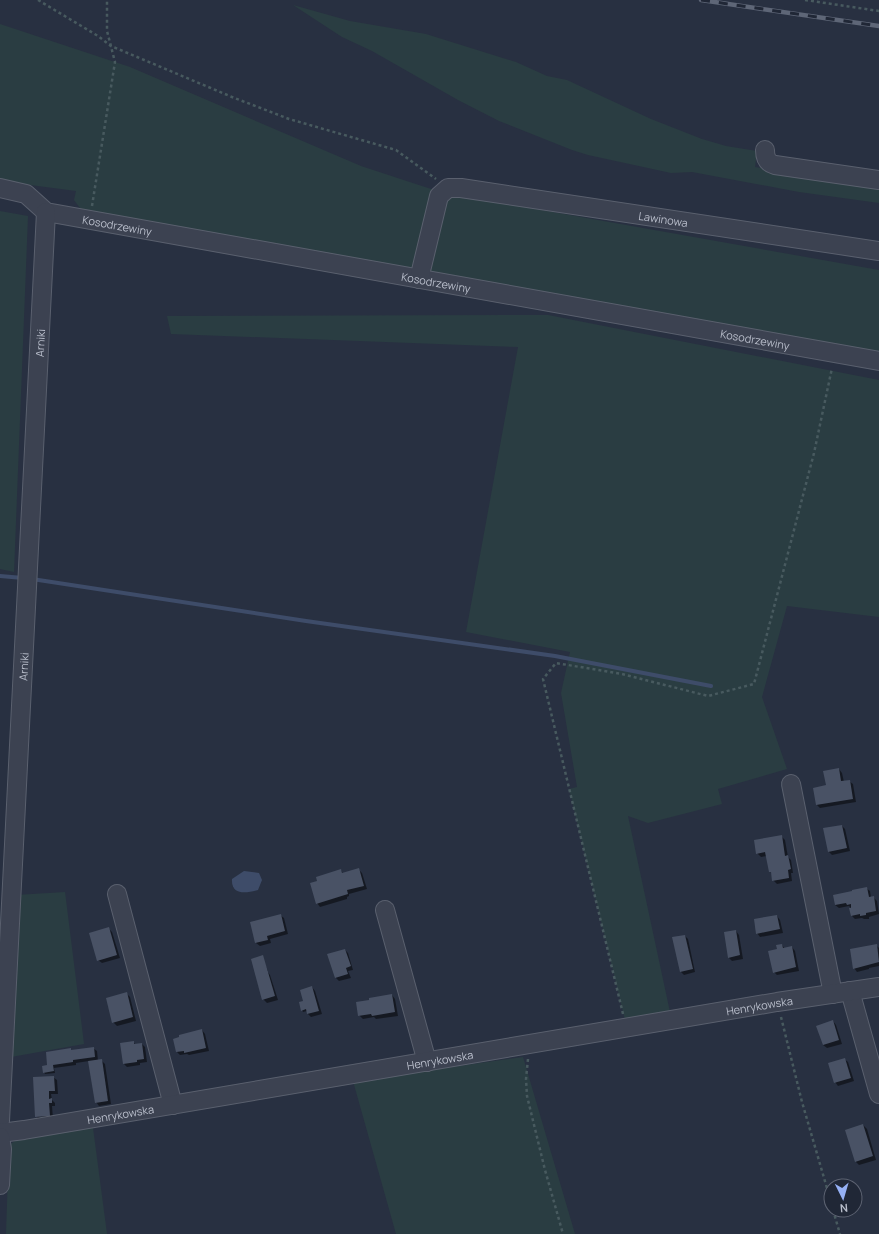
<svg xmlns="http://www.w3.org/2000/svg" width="879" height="1234" viewBox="0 0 879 1234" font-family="Manrope,sans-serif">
  <rect width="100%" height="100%" fill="#283041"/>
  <g fill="#2a3d42">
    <path d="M 293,5 L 350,21 L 426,34 L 516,62 L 547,76 L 567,80 L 651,119 L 702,139 L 726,146 L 757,151 L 755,167 L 879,186 L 879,203 L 799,192 L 692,172 L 671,173 L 588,155 L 572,150 L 499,121 L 458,100 L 372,51 L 342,37 Z"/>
    <path d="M 0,24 L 130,67 L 361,166 L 428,188 L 446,193 L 879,270 L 879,361 L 89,220 L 74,200 L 76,191 L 0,181 Z"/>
    <path d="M 0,211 L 28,216 L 14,572 L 0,569 Z"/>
    <path d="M 548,315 L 879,380 L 879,617 L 787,606 L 762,697 L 787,769 L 718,789 L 722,804 L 648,823 L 628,816 L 670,1012 L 625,1020 L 569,789 L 577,787 L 561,693 L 570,652 L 466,632 L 518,347 L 171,334 L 167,316 Z"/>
    <path d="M 65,892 L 84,1044 L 11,1057 L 16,895 Z"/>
    <path d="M 523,1057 L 575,1234 L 396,1234 L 353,1081 Z"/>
    <path d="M 93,1128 L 107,1234 L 6,1234 L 9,1145 L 19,1138 Z"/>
  </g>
  <path fill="#3e4c69" d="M 244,871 L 259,873 L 262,880 L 258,890 C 247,893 231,896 232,879 Z"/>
  <g fill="#0007">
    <path d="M 839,769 L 842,773 L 844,782 L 849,781 L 853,784 L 856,802 L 820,808 L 817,805 L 827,786 Z"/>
    <path d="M 842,826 L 845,829 L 850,851 L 832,855 L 828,851 Z"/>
    <path d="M 781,836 L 785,840 L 788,857 L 791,860 L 793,873 L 791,873 L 792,881 L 777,884 L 773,880 L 772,874 L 770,871 L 767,856 L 761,857 L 757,853 Z"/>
    <path d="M 358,869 L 362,873 L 367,889 L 349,894 L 349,896 L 347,897 L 347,899 L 320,907 L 317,903 L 318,881 L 341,870 L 343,874 Z"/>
    <path d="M 866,888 L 870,891 L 871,898 L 873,897 L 877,901 L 879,914 L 869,917 L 869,919 L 864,919 L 862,918 L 855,919 L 852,916 L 852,909 L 849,906 L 839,908 L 835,905 Z"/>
    <path d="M 280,915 L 284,918 L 288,934 L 270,939 L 271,943 L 260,946 L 256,943 Z"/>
    <path d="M 777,916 L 780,920 L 783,933 L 760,937 L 757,933 Z"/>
    <path d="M 109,929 L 112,932 L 120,958 L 102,963 L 98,960 Z"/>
    <path d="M 736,931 L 739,935 L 743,959 L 732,961 L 729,958 Z"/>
    <path d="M 685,936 L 688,939 L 695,972 L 684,975 L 681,972 Z"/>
    <path d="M 782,945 L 785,949 L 792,947 L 795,951 L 799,971 L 777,975 L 774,972 L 778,950 Z"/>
    <path d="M 877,946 L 879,948 L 879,966 L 869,968 L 869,969 L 857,972 L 854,968 Z"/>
    <path d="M 345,950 L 348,953 L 353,970 L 348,971 L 351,978 L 339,981 L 336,978 L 329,955 Z"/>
    <path d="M 262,957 L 268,971 L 267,971 L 270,975 L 278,1000 L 267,1003 L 263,999 Z"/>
    <path d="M 312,987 L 315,991 L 322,1014 L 311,1017 L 308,1014 L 307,1011 L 303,1012 L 302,1010 L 304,1002 Z"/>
    <path d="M 126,993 L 130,997 L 136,1021 L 117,1026 L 113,1022 Z"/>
    <path d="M 392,995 L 395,999 L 398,1016 L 376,1019 L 374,1017 L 363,1019 L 359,1015 Z"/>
    <path d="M 833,1021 L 836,1025 L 842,1044 L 827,1048 L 823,1045 Z"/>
    <path d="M 202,1030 L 205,1034 L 209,1051 L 189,1055 L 187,1054 L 180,1055 L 177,1052 Z"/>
    <path d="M 133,1042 L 136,1045 L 142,1044 L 145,1047 L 147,1062 L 140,1063 L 140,1065 L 127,1067 L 124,1064 Z"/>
    <path d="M 93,1048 L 97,1051 L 98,1061 L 102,1061 L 105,1064 L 111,1104 L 99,1106 L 96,1102 L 89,1061 L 76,1063 L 76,1065 L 54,1068 L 55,1073 L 45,1074 L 44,1072 L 50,1066 L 70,1049 L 72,1051 Z"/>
    <path d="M 844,1059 L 848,1062 L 854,1081 L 838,1086 L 835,1082 Z"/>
    <path d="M 53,1077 L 57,1080 L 58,1094 L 51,1094 L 52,1100 L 55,1103 L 55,1106 L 52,1106 L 53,1119 L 40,1120 L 36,1116 Z"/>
    <path d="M 863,1125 L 867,1129 L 876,1160 L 859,1165 L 856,1162 Z"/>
  </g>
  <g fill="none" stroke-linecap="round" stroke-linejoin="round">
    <g stroke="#3e4c69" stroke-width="4">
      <path d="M 0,576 L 23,578"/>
      <path d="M 32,579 L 306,621 L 555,656 L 711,686"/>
    </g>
  </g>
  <g fill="#495265">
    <path d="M 839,768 L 841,781 L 850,780 L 853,799 L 816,805 L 813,788 L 826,785 L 823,771 Z"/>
    <path d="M 842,825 L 847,848 L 828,852 L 823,828 Z"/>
    <path d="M 782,835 L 785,856 L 788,855 L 791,869 L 788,870 L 789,878 L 772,881 L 771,872 L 769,872 L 765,852 L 756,854 L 754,840 Z"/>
    <path d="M 359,868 L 364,886 L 347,890 L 348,894 L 316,904 L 310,883 L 317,881 L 316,877 L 341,869 L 342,873 Z"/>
    <path d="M 867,887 L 869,897 L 874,896 L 876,911 L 866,913 L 866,915 L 860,916 L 860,914 L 851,916 L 849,908 L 851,908 L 851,904 L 847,905 L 846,903 L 835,905 L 833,895 L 852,891 L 852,890 Z"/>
    <path d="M 281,914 L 285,931 L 267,936 L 268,940 L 255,943 L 250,922 Z"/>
    <path d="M 777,915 L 780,929 L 756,934 L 754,919 Z"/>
    <path d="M 109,927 L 117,955 L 97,961 L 89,933 Z"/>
    <path d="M 736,930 L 740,955 L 728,958 L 724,932 Z"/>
    <path d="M 685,935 L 693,969 L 680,972 L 672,937 Z"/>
    <path d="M 782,944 L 783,948 L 792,946 L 796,967 L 773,973 L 768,951 L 777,949 L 776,945 Z"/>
    <path d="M 877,944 L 879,962 L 853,969 L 850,949 Z"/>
    <path d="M 345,949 L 351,966 L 346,968 L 348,974 L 335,978 L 327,954 Z"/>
    <path d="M 263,955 L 275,996 L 262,1000 L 251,959 Z"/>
    <path d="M 312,986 L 319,1011 L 307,1014 L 306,1009 L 301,1011 L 299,1002 L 303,1001 L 300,990 Z"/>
    <path d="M 127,992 L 133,1017 L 112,1023 L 106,998 Z"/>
    <path d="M 392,994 L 395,1012 L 372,1016 L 371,1014 L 358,1016 L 356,1002 L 369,1000 L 369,998 Z"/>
    <path d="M 833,1020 L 839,1040 L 823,1045 L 816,1026 Z"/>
    <path d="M 202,1029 L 206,1048 L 184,1053 L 184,1051 L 176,1052 L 173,1039 L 179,1037 L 179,1035 Z"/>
    <path d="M 134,1041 L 134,1044 L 142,1043 L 144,1059 L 137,1060 L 137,1062 L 123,1064 L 120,1043 Z"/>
    <path d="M 94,1047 L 95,1057 L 73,1060 L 73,1062 L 53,1065 L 54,1071 L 43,1073 L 42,1066 L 47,1065 L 46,1052 L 71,1048 L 71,1050 Z"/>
    <path d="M 845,1058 L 851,1078 L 834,1083 L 828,1063 Z"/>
    <path d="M 102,1059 L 108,1101 L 95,1103 L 88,1061 Z"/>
    <path d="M 54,1076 L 55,1091 L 49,1091 L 49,1099 L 52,1098 L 52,1103 L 49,1103 L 50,1116 L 35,1117 L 33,1077 Z"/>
    <path d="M 863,1124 L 873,1156 L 855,1162 L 845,1130 Z"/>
  </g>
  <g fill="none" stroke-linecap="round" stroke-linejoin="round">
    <defs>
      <g id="minor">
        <path d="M 765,150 C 765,157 767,163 775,165 L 879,180"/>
        <path id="s1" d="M 0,188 L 26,194 L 46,212 L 879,361"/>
        <path id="s2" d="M 419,279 L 439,196 L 448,188 L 461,188 L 879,251"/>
        <path d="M 791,784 L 833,994"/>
        <path d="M 117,894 L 173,1105"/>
        <path d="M 385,910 L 427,1062"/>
        <path d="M 850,991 L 879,1094"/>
        <path id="s3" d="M 0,1121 L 46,212"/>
        <path id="s4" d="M 0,1133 L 24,1130 L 777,1002 L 879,987"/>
        <path d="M 0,1137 L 2,1149 L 0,1185"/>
      </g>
    </defs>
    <use href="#minor" stroke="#5a606e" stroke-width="20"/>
    <g stroke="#485a5f" stroke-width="2.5" stroke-dasharray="3 3" stroke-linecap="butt">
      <path d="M 38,0 L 98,36 L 111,46 L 232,97 L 289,119 L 396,150 L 436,179"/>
      <path d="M 805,0 L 879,11"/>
      <path d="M 92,206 L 115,62 L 107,31 L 107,0"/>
      <path d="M 623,1014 L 543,679 L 556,663 L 622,674 L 708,696 L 754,684 L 814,453 L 832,368"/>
      <path d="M 781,1017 L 802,1102 L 831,1202"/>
      <path d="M 528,1059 L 526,1079 L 527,1096 L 545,1170 L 563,1234"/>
      <path d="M 833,1210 L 840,1234"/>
    </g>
    <use href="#minor" stroke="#3c4251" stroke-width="18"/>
    <defs>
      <path id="rail" d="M 701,0 L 879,26"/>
    </defs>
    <use href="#rail" stroke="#5e6677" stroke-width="4.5"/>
    <use href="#rail" stroke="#202736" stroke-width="3" stroke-dasharray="9" stroke-linecap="butt"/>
  </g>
  <g text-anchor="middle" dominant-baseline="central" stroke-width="3" stroke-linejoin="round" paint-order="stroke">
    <g font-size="11" fill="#b9becb" stroke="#202736">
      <text stroke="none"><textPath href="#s2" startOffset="315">Lawinowa</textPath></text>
      <text stroke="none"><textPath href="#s1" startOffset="126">Kosodrzewiny</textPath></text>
      <text stroke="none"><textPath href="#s1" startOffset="450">Kosodrzewiny</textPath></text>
      <text stroke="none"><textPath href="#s1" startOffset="774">Kosodrzewiny</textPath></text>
      <text stroke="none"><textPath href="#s3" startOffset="779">Arniki</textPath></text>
      <text stroke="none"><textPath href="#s3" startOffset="455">Arniki</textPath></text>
      <text stroke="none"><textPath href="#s4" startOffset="770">Henrykowska</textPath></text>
      <text stroke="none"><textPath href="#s4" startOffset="446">Henrykowska</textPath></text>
      <text stroke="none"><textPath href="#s4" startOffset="122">Henrykowska</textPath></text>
    </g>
  </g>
  <g transform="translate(843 1198) rotate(175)"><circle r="19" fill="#202736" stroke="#5d6372"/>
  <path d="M0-3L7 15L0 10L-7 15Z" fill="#95b0f4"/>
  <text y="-6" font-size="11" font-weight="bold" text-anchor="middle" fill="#b9becb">N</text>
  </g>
</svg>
